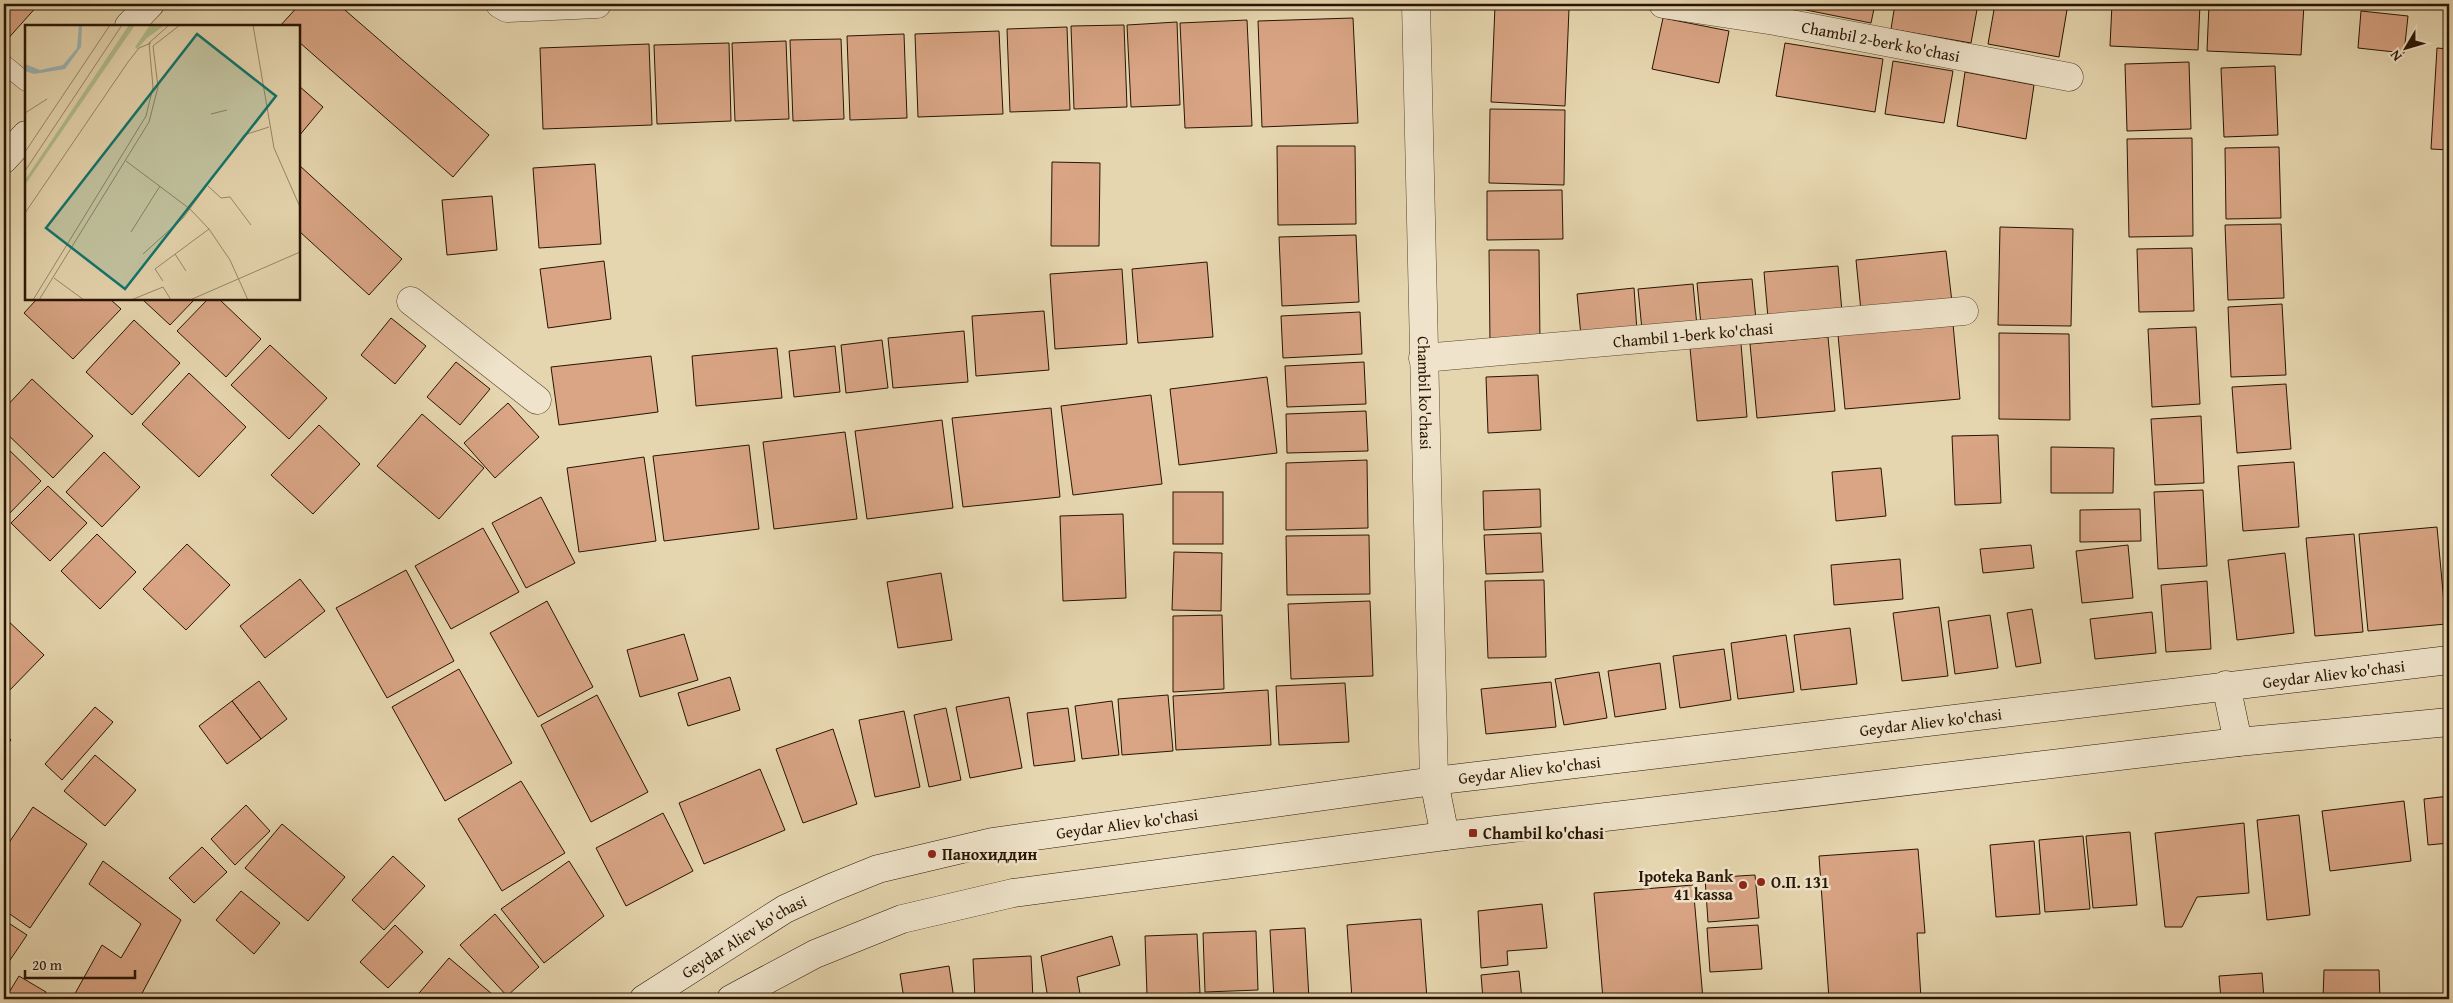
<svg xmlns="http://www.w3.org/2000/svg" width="2453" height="1003" viewBox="0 0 2453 1003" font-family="'Gentium Book Plus',serif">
  <rect width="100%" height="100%" fill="#e6d6af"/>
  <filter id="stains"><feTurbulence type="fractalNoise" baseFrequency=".004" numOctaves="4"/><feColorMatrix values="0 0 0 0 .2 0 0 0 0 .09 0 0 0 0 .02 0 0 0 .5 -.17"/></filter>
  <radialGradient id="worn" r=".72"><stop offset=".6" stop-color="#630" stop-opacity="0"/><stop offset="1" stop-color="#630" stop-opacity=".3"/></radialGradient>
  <g fill="#d9a585" stroke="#281403">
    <path d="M 4,4 L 39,4 L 5,42 L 4,41 Z"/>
    <path d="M 300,4 L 338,4 L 489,135 L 453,177 L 299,42 L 299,26 L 280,26 Z"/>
    <path d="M 1776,4 L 1875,4 L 1871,23 Z"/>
    <path d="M 1895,4 L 1978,4 L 1971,43 L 1891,29 Z"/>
    <path d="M 1995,4 L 2068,4 L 2059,57 L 1988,44 Z"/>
    <path d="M 2112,4 L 2200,4 L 2198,50 L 2110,46 Z"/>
    <path d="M 2209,4 L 2304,4 L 2301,55 L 2207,51 Z"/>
    <path d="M 2346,4 L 2389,4 L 2388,8 Z"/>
    <path d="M 1495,6 L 1569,9 L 1565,106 L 1491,102 Z"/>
    <path d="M 2361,11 L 2408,16 L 2404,53 L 2358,48 Z"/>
    <path d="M 1353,18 L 1358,123 L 1262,127 L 1258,21 Z"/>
    <path d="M 1663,18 L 1729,31 L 1719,83 L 1652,69 Z"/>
    <path d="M 1247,20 L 1252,126 L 1185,128 L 1180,23 Z"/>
    <path d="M 1177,22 L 1180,105 L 1131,107 L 1127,25 Z"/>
    <path d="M 1124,25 L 1127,107 L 1074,109 L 1071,26 Z"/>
    <path d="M 1067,27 L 1070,110 L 1010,112 L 1007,29 Z"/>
    <path d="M 999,31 L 1003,114 L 918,117 L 915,34 Z"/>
    <path d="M 904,34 L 907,118 L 850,120 L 847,36 Z"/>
    <path d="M 841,39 L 844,119 L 793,121 L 790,40 Z"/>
    <path d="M 786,41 L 789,119 L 735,121 L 732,43 Z"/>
    <path d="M 729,43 L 731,121 L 657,124 L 654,45 Z"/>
    <path d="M 1785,43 L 1883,59 L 1875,112 L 1776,96 Z"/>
    <path d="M 649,44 L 652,125 L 543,129 L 540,48 Z"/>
    <path d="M 2437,48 L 2449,49 L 2449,150 L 2431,149 Z"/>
    <path d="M 1893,61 L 1953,71 L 1944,123 L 1885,114 Z"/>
    <path d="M 2189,62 L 2191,129 L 2127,131 L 2125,64 Z"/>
    <path d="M 2275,66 L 2278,135 L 2224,137 L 2221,68 Z"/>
    <path d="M 1965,72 L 2034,85 L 2026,139 L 1957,126 Z"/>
    <path d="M 299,86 L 323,107 L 299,136 Z"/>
    <path d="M 1490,109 L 1565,110 L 1564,185 L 1489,183 Z"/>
    <path d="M 2192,138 L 2193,236 L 2129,237 L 2127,139 Z"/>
    <path d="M 1277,146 L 1355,146 L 1356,224 L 1278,225 Z"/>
    <path d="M 2279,147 L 2281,218 L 2226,219 L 2225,148 Z"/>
    <path d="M 1052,162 L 1100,163 L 1099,246 L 1051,246 Z"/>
    <path d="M 595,164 L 601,244 L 539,248 L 533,168 Z"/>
    <path d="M 299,165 L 402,259 L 369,295 L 299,231 Z"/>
    <path d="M 1562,190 L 1563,239 L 1487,240 L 1487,191 Z"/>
    <path d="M 492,196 L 497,250 L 447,255 L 442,200 Z"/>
    <path d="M 2281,224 L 2284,298 L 2228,300 L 2225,225 Z"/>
    <path d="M 2000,227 L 2073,229 L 2071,326 L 1998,325 Z"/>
    <path d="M 1356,235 L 1359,302 L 1282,306 L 1279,237 Z"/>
    <path d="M 2192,248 L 2194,311 L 2139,312 L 2137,249 Z"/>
    <path d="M 1489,250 L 1539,250 L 1540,344 L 1490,344 Z"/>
    <path d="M 1946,251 L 1952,302 L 1861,311 L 1856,260 Z"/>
    <path d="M 604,261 L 611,319 L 548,328 L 540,269 Z"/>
    <path d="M 1207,262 L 1213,337 L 1138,343 L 1132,269 Z"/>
    <path d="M 1838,266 L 1842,312 L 1768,318 L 1764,272 Z"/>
    <path d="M 1122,269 L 1127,344 L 1055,349 L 1050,274 Z"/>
    <path d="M 1752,279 L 1756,320 L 1701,325 L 1697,283 Z"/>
    <path d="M 1693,284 L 1697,326 L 1642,330 L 1638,289 Z"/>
    <path d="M 1634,288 L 1637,331 L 1581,336 L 1577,294 Z"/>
    <path d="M 37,299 L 110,299 L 121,309 L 73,359 L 24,313 Z"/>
    <path d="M 142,299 L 195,299 L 170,325 Z"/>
    <path d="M 208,299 L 219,299 L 261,339 L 226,377 L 177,331 Z"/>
    <path d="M 2282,304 L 2286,375 L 2231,377 L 2228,307 Z"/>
    <path d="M 1044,311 L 1049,370 L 976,376 L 972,316 Z"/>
    <path d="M 1360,312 L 1362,354 L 1283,358 L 1281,316 Z"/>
    <path d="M 391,318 L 426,346 L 395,384 L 361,355 Z"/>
    <path d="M 134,320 L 180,363 L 132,415 L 86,372 Z"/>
    <path d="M 1953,324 L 1960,399 L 1845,409 L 1838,335 Z"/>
    <path d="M 2196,327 L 2200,404 L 2152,407 L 2148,329 Z"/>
    <path d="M 964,331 L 968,382 L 893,388 L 888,338 Z"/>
    <path d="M 1999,333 L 2069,334 L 2070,420 L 1999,419 Z"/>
    <path d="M 1828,337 L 1835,411 L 1757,418 L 1750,344 Z"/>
    <path d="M 882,340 L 888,388 L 846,393 L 841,345 Z"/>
    <path d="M 1741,344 L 1747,417 L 1697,421 L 1690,348 Z"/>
    <path d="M 270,345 L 327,398 L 289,439 L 231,385 Z"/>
    <path d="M 835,346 L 840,392 L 794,397 L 789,351 Z"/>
    <path d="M 777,348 L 782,398 L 696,406 L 692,356 Z"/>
    <path d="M 651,356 L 658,412 L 559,425 L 551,367 Z"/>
    <path d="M 456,362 L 490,389 L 460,425 L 427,397 Z"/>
    <path d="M 1364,362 L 1366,404 L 1287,407 L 1285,366 Z"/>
    <path d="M 189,373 L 246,427 L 199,477 L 142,424 Z"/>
    <path d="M 1538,375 L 1541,430 L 1488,433 L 1486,377 Z"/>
    <path d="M 1267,377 L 1277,453 L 1179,465 L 1170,389 Z"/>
    <path d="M 32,379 L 93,436 L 53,478 L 4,431 L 4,409 Z"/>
    <path d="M 2286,384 L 2291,449 L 2237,453 L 2232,387 Z"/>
    <path d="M 1151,395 L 1162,484 L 1073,495 L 1061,406 Z"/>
    <path d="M 508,403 L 539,437 L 495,478 L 464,443 Z"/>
    <path d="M 1051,408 L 1060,497 L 963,507 L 952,418 Z"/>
    <path d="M 1366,411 L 1368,451 L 1287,453 L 1286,414 Z"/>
    <path d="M 422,414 L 484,468 L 439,519 L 377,466 Z"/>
    <path d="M 2201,416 L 2204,483 L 2155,485 L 2151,419 Z"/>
    <path d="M 942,420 L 953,508 L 867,519 L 855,431 Z"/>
    <path d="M 319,425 L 360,464 L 313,514 L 271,475 Z"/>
    <path d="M 845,432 L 857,519 L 774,529 L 763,442 Z"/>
    <path d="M 1998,435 L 2001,503 L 1955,505 L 1952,436 Z"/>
    <path d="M 4,445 L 41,481 L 6,517 L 4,514 Z"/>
    <path d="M 749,445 L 759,529 L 664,541 L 653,456 Z"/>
    <path d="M 2051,447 L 2114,448 L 2113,493 L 2051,493 Z"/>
    <path d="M 104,452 L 140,487 L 102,527 L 66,492 Z"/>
    <path d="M 644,457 L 656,541 L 579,552 L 567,468 Z"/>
    <path d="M 1367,460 L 1368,528 L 1286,530 L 1286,463 Z"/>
    <path d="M 2294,462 L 2299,527 L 2243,531 L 2238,466 Z"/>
    <path d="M 1881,468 L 1886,516 L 1836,521 L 1832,472 Z"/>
    <path d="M 48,486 L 87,523 L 50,561 L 11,523 Z"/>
    <path d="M 1540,489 L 1541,527 L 1484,530 L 1483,491 Z"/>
    <path d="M 2203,490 L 2207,566 L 2158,569 L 2154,492 Z"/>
    <rect x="1173" y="492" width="50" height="52"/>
    <path d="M 541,497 L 575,563 L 526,588 L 492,523 Z"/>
    <path d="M 2140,509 L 2141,541 L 2080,542 L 2080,510 Z"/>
    <path d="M 1123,514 L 1126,598 L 1063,601 L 1060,516 Z"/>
    <path d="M 2437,527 L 2446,624 L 2368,631 L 2359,534 Z"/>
    <path d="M 483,528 L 519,592 L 451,629 L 415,566 Z"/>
    <path d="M 1541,533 L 1543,572 L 1486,574 L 1484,535 Z"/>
    <path d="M 97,534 L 136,572 L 100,609 L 61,571 Z"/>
    <path d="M 2354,534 L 2363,632 L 2315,636 L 2306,538 Z"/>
    <path d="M 1369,535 L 1370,594 L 1287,595 L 1286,536 Z"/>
    <path d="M 187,544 L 230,585 L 186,630 L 143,589 Z"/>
    <path d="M 2031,545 L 2034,568 L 1983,573 L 1980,549 Z"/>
    <path d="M 2128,545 L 2133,598 L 2082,603 L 2076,551 Z"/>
    <path d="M 1174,552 L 1222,553 L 1221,611 L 1172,610 Z"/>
    <path d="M 2285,553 L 2294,633 L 2237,640 L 2228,560 Z"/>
    <path d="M 1900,559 L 1903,599 L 1834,605 L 1831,565 Z"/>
    <path d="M 406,570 L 454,661 L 387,698 L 336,608 Z"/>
    <path d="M 941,573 L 952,640 L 898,648 L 887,582 Z"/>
    <path d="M 300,579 L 325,611 L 265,658 L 240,626 Z"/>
    <path d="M 1544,580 L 1546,657 L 1488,658 L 1485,581 Z"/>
    <path d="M 2207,581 L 2211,649 L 2166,652 L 2161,585 Z"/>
    <path d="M 547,601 L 593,687 L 538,717 L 490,633 Z"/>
    <path d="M 1370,601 L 1373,676 L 1291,679 L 1288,604 Z"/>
    <path d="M 1939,607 L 1948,676 L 1902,681 L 1893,613 Z"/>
    <path d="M 2032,609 L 2041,663 L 2016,667 L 2007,613 Z"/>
    <path d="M 2152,612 L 2156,653 L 2095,659 L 2090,619 Z"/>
    <path d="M 1222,615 L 1224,689 L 1173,692 L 1173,616 Z"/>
    <path d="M 1990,615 L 1998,668 L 1955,674 L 1948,621 Z"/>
    <path d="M 4,617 L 44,655 L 4,696 Z"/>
    <path d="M 1850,628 L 1857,684 L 1801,690 L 1794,635 Z"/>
    <path d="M 684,634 L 698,680 L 640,697 L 627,650 Z"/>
    <path d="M 1786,635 L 1794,692 L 1738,699 L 1731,643 Z"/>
    <path d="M 1724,649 L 1731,700 L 1680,708 L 1673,656 Z"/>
    <path d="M 1660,663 L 1666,709 L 1615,717 L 1608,671 Z"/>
    <path d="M 459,669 L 512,763 L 445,801 L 392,707 Z"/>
    <path d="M 1599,672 L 1607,718 L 1564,725 L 1555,679 Z"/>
    <path d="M 730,677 L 740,710 L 688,726 L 678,693 Z"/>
    <path d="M 259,681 L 287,719 L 261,739 L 232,701 Z"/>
    <path d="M 1551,682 L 1556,727 L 1486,734 L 1481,689 Z"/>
    <path d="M 1345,683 L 1349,742 L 1279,745 L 1276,686 Z"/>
    <path d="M 1268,690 L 1271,745 L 1176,750 L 1173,696 Z"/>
    <path d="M 597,695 L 648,792 L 591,822 L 541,725 Z"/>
    <path d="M 1168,695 L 1173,751 L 1122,755 L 1118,699 Z"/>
    <path d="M 1009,697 L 1022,768 L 970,778 L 956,707 Z"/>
    <path d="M 232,701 L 261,739 L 227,764 L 199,726 Z"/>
    <path d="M 1112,701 L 1119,755 L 1082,759 L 1075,706 Z"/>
    <path d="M 95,707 L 113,722 L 62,780 L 45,764 Z"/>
    <path d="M 946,708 L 961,780 L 929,787 L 914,715 Z"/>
    <path d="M 1068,708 L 1075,761 L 1034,766 L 1027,713 Z"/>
    <path d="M 904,711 L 920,787 L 875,797 L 859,720 Z"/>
    <path d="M 833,729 L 857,804 L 803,823 L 776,749 Z"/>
    <path d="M 4,734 L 11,740 L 4,748 Z"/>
    <path d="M 95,755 L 136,790 L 105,826 L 64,791 Z"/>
    <path d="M 760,769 L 785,830 L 704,864 L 679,803 Z"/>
    <path d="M 521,781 L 565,853 L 502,891 L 458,819 Z"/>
    <path d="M 2449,796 L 2449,843 L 2428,845 L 2424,799 Z"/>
    <path d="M 2404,801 L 2411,861 L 2330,871 L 2322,811 Z"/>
    <path d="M 246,805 L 270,831 L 235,865 L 211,839 Z"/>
    <path d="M 33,807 L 87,844 L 30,928 L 4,910 L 4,850 Z"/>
    <path d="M 663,813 L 693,871 L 626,906 L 596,848 Z"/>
    <path d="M 2299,815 L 2310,915 L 2267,920 L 2257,820 Z"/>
    <path d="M 2244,823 L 2249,893 L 2197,897 L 2182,927 L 2165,927 L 2155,833 Z"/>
    <path d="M 282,824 L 345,877 L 308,921 L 245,868 Z"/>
    <path d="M 2130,832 L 2137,905 L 2093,908 L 2086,836 Z"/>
    <path d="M 2083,836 L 2090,909 L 2045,912 L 2039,840 Z"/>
    <path d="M 2034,841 L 2040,914 L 1996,917 L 1990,845 Z"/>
    <path d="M 202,847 L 227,872 L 194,903 L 169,878 Z"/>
    <path d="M 1918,849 L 1925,933 L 1917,933 L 1921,999 L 1829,999 L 1819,856 Z"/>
    <path d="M 393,856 L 425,886 L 384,930 L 352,900 Z"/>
    <path d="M 103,861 L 181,920 L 139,999 L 72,999 L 102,945 L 121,958 L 141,924 L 89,884 Z"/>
    <path d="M 569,861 L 604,916 L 544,963 L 501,909 Z"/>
    <path d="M 1755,875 L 1759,918 L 1708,922 L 1705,878 Z"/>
    <path d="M 1693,885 L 1703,999 L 1603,999 L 1594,893 Z"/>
    <path d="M 241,891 L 280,923 L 254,954 L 216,920 Z"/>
    <path d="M 1542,904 L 1547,948 L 1507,951 L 1508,965 L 1481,968 L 1478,911 Z"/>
    <path d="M 495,914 L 539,967 L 507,996 L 460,945 Z"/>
    <path d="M 1421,919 L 1427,999 L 1352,999 L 1347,925 Z"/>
    <path d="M 4,920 L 27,935 L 4,969 Z"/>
    <path d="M 395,925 L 423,952 L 388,988 L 360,962 Z"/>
    <path d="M 1758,925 L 1762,969 L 1710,972 L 1707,928 Z"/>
    <path d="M 1305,928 L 1309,999 L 1274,999 L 1270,930 Z"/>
    <path d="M 1256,931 L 1258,990 L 1205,992 L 1203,933 Z"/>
    <path d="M 1197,934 L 1200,993 L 1147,995 L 1145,936 Z"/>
    <path d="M 1112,936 L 1120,965 L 1077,977 L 1081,999 L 1048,999 L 1041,956 Z"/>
    <path d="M 1031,956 L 1033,999 L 975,999 L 973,959 Z"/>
    <path d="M 449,958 L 498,999 L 414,999 Z"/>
    <path d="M 949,966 L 954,999 L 904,999 L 900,974 Z"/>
    <path d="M 2324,970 L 2379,970 L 2380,999 L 2323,999 Z"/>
    <path d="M 1519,971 L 1522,999 L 1483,999 L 1481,975 Z"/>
    <path d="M 2262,973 L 2264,999 L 2221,999 L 2219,976 Z"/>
    <path d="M 19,976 L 46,992 L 42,999 L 5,999 Z"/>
  </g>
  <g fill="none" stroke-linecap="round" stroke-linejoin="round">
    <defs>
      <path id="lane" d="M 4,64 L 26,82"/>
      <g id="street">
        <path d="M 500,4 L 507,8 L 597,4"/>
        <path id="s1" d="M 1416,4 L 1434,781"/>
        <path id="s2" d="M 1663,4 L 1775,21 L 2069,77"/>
        <path d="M 411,301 L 537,400"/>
        <path id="s3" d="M 1423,358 L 1964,311"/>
      </g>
      <g id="secondary">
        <path d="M 129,26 L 150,4"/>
        <path d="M 4,159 L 26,135"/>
        <path d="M 2226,685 L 2238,742"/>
        <path d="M 1434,781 L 1445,836"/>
        <path id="s4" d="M 644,999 L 785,909 L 831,888 L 878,869 L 992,842 L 1434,781 L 2449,660"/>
        <path d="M 731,999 L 815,954 L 902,919 L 1013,893 L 1445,836 L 2238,742 L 2449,722"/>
      </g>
    </defs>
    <use href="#lane" stroke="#58442e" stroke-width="19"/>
    <use href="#street" stroke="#58442e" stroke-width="29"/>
    <use href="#secondary" stroke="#281403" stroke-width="29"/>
    <use href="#lane" stroke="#efe4cb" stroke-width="18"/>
    <use href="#street" stroke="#efe4cb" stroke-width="28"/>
    <use href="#secondary" stroke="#efe4cb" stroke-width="28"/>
  </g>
  <g fill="#8f2418" stroke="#efe4cb" stroke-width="2">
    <rect x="1468" y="828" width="10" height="10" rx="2.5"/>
    <circle cx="932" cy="854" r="5"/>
    <circle cx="1761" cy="882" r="5"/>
    <circle cx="1743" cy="885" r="5"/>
  </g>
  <g text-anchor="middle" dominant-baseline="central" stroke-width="5" stroke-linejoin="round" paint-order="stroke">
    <g font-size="16" fill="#281403" stroke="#efe4cb">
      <text stroke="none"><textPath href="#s2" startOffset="221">Chambil 2-berk ko'chasi</textPath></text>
      <text stroke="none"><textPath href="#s3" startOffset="271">Chambil 1-berk ko'chasi</textPath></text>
      <text stroke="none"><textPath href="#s1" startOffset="389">Chambil ko'chasi</textPath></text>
      <text stroke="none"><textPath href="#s4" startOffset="1738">Geydar Aliev ko'chasi</textPath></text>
      <text stroke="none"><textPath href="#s4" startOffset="1332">Geydar Aliev ko'chasi</textPath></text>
      <text stroke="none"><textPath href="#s4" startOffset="928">Geydar Aliev ko'chasi</textPath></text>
      <text stroke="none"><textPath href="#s4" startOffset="522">Geydar Aliev ko'chasi</textPath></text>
      <text stroke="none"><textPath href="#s4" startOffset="118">Geydar Aliev ko'chasi</textPath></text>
    </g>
    <g font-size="16" font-weight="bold" fill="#281403" stroke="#efe4cb" text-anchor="start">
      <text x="1483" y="833">Chambil ko'chasi</text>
      <text x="942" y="854">Панохиддин</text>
      <text x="1733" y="876" text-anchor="end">Ipoteka Bank<tspan x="1733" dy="18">41 kassa</tspan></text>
      <text x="1771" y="882">О.П. 131</text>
    </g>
  </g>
  <g transform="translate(25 25)">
    <rect width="275" height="275" fill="#e6d6af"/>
    <path d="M 104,0 L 110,0 L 0,160 L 0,155 ZM 125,0 L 140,0 L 122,13 L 112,24 L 110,22 Z" fill="#b2be8d"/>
    <path d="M 54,0 L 57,0 L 56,22 L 40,44 L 9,49 L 0,46 L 0,39 L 15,45 L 38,40 L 52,23 Z" fill="#9cb6b7"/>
    <path fill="none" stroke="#9a886a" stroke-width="1" d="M 228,0 L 249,123 L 275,182M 0,88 L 22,74M 186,89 L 202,85M 0,127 L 85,0M 101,136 L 165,184 L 184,204 L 205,235 L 223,275M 0,146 L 97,0M 183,161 L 196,173 L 205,172 L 226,200M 0,188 L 103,37 L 114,23 L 126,18M 106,207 L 135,161M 118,229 L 158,193 L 219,110 L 244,102M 150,229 L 161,246M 29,253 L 59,275M 138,256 L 130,244 L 184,204M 8,275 L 121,91 L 128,62 L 124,18 L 144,0M 14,275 L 124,97 L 133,62 L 128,21 L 155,0M 106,275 L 138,262 L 146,275M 165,275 L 275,227"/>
    <path fill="#0f766e" fill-opacity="0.15" stroke="#0f766e" stroke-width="2.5" d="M 172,9 L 251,71 L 100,264 L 21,203 Z"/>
    <rect width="275" height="275" fill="none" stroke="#281403" stroke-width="2.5"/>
  </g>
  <rect width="2453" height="1003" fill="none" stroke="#e6d6af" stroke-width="20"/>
  <rect x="5" y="5" width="2443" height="993" fill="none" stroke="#281403" stroke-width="2.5"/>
  <rect x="10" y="10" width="2433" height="983" fill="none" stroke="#281403"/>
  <g transform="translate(2406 48) rotate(232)" stroke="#efe4cb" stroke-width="4" paint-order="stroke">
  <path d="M0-4L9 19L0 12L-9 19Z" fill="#281403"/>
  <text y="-8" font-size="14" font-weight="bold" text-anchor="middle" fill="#281403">N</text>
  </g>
  <path d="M25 970v8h110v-8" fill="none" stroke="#281403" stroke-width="2.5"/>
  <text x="32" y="970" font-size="15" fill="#281403" stroke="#efe4cb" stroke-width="4" paint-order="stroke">20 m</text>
  <rect width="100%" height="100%" filter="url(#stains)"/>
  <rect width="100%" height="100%" fill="url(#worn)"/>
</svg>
